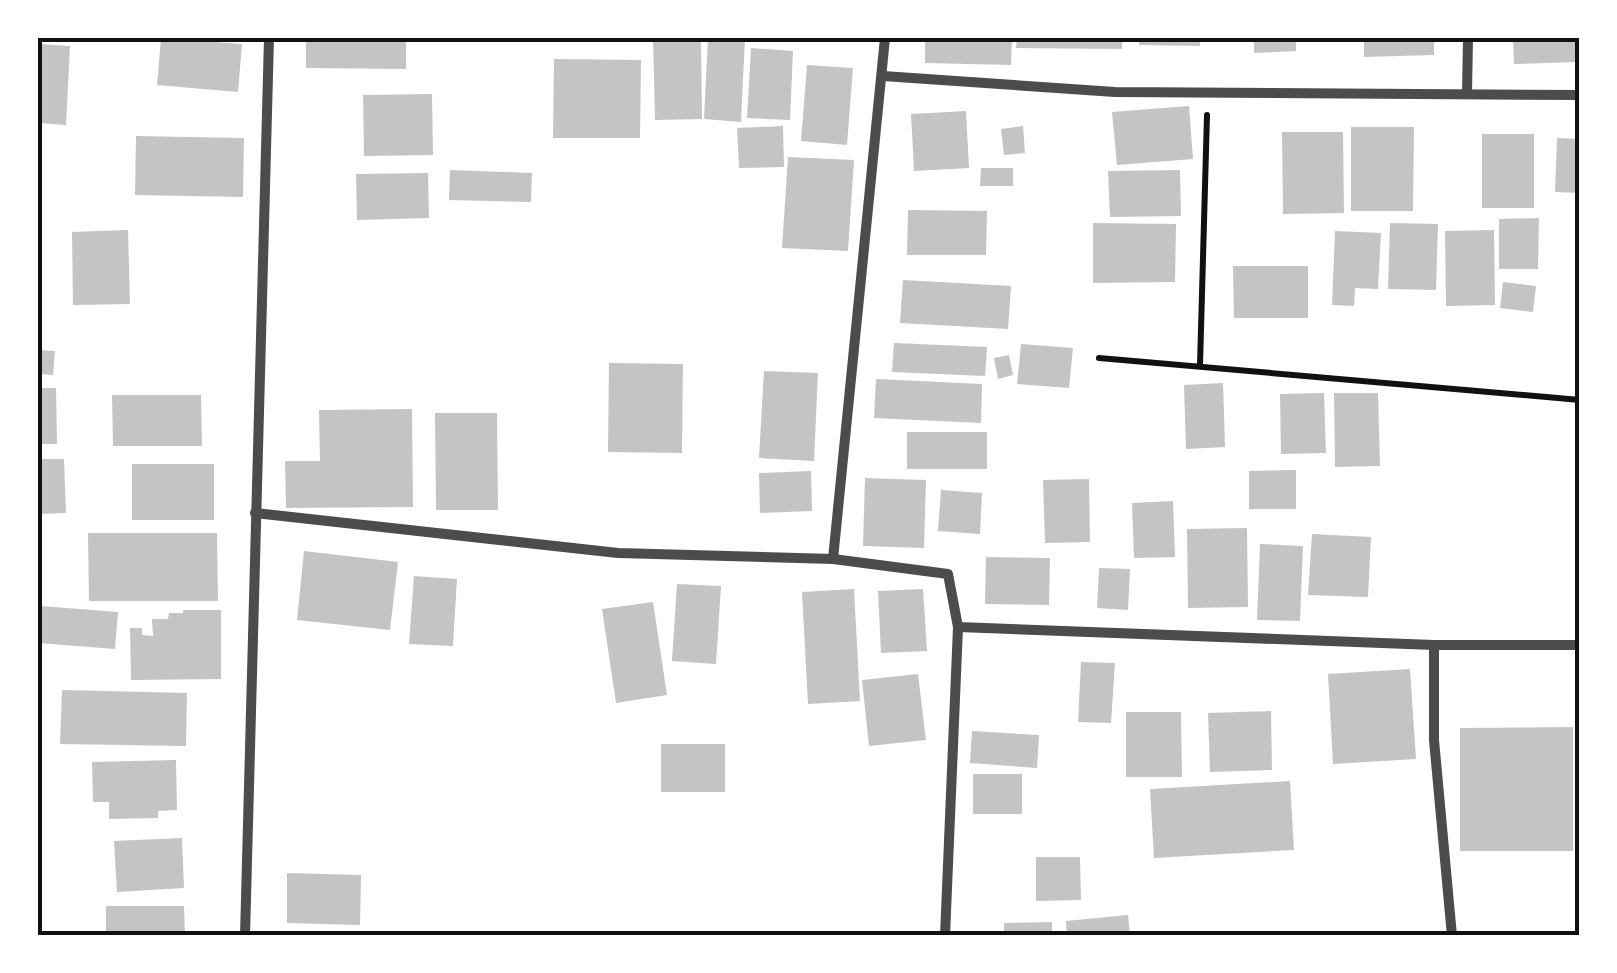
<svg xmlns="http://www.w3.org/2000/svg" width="1617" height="973" viewBox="0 0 1617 973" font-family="'DejaVu Sans',sans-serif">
  <rect width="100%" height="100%" fill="#fff"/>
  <g fill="#c4c4c4">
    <path d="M 161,38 L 242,44 L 238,92 L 157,85 Z"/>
    <path d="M 306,38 L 406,38 L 406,69 L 306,68 Z"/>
    <path d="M 653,38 L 701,38 L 702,119 L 655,120 Z"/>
    <path d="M 708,38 L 745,38 L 741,122 L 704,119 Z"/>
    <path d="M 925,38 L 1012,38 L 1011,65 L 925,63 Z"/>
    <path d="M 1017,38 L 1122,38 L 1122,49 L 1016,48 Z"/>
    <path d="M 1139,38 L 1200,38 L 1200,46 L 1139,45 Z"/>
    <path d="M 1254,38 L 1296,38 L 1296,51 L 1254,53 Z"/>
    <path d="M 1364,38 L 1434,38 L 1434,55 L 1364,57 Z"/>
    <path d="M 1513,38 L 1577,38 L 1578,62 L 1514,64 Z"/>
    <path d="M 38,44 L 70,46 L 66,125 L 38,123 Z"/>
    <path d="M 751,48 L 793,51 L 790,120 L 747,118 Z"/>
    <path d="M 554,59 L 641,60 L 640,138 L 553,138 Z"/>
    <path d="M 807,65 L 853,68 L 847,145 L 801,141 Z"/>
    <path d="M 432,94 L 433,155 L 364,156 L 363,95 Z"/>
    <path d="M 1189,106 L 1193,159 L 1117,165 L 1112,112 Z"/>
    <path d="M 966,111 L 969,168 L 914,171 L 911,114 Z"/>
    <path d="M 783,126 L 784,167 L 739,168 L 737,128 Z"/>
    <path d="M 1023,126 L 1025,153 L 1004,155 L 1001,129 Z"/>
    <path d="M 1351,127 L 1414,127 L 1413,211 L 1351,211 Z"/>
    <path d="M 1282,132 L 1343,132 L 1344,213 L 1283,214 Z"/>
    <rect x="1482" y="134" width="52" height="74"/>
    <path d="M 136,136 L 244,138 L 243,197 L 135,195 Z"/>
    <path d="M 1557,138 L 1580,139 L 1580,193 L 1555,192 Z"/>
    <path d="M 788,157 L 854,160 L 848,251 L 782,248 Z"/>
    <path d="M 981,168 L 1013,168 L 1013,186 L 980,186 Z"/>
    <path d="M 450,170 L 532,173 L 531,202 L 449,200 Z"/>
    <path d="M 1180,170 L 1181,216 L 1110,217 L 1108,171 Z"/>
    <path d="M 428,173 L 429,218 L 357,220 L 356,174 Z"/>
    <path d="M 908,210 L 987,211 L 986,255 L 907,255 Z"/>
    <path d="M 1539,218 L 1538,269 L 1499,269 L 1499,219 Z"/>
    <path d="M 1093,223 L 1176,224 L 1175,282 L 1093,283 Z"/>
    <path d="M 1390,223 L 1438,224 L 1436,290 L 1388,289 Z"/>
    <path d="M 128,230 L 130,304 L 73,305 L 72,232 Z"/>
    <path d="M 1494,230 L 1495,305 L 1446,306 L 1445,231 Z"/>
    <path d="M 1335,231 L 1381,233 L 1378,289 L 1355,288 L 1354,306 L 1332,305 Z"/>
    <path d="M 1233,266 L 1308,266 L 1308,318 L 1234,318 Z"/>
    <path d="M 903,280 L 1011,286 L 1008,329 L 900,323 Z"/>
    <path d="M 1503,282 L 1536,286 L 1533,312 L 1500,308 Z"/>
    <path d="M 894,343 L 987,347 L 985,376 L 892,372 Z"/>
    <path d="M 1021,344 L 1073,348 L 1069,388 L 1017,384 Z"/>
    <path d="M 38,350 L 55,351 L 53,375 L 38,374 Z"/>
    <path d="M 1009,355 L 1013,375 L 998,379 L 994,358 Z"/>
    <path d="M 609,363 L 683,364 L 682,453 L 608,452 Z"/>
    <path d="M 764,371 L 818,373 L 814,461 L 759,458 Z"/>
    <path d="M 876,379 L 982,384 L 981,423 L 874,418 Z"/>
    <path d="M 1223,383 L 1225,447 L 1186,449 L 1184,385 Z"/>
    <path d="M 38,388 L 56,388 L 57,444 L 38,444 Z"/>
    <path d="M 1324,393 L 1326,453 L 1281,454 L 1280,394 Z"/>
    <path d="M 1334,393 L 1378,393 L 1380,466 L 1335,467 Z"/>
    <path d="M 112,395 L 201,395 L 202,446 L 113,446 Z"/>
    <path d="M 412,409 L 413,507 L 286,508 L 285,461 L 320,461 L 319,410 Z"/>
    <path d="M 435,413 L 497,413 L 498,510 L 436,510 Z"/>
    <rect x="907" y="432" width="80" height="37"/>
    <path d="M 38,459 L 64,459 L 66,513 L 38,514 Z"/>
    <rect x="132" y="464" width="82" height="56"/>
    <path d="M 1296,470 L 1296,509 L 1249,509 L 1249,471 Z"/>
    <path d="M 811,471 L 812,511 L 760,513 L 759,473 Z"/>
    <path d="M 865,478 L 926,480 L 924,548 L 863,546 Z"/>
    <path d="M 1089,479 L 1090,542 L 1045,543 L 1043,480 Z"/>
    <path d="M 941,490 L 982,493 L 980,534 L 938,531 Z"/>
    <path d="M 1173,501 L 1175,557 L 1134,558 L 1132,503 Z"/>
    <path d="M 1247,528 L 1248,607 L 1188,608 L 1187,529 Z"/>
    <path d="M 88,533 L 217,533 L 218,601 L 89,601 Z"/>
    <path d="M 1312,534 L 1371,537 L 1368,597 L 1308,595 Z"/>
    <path d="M 1260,544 L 1303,546 L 1300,621 L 1257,620 Z"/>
    <path d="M 304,551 L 398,562 L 390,630 L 297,620 Z"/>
    <path d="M 986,557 L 1050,558 L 1049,605 L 985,604 Z"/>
    <path d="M 1099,568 L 1130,569 L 1128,610 L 1097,608 Z"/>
    <path d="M 414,576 L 457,579 L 453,646 L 409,644 Z"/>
    <path d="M 677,584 L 721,586 L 716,664 L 672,661 Z"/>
    <path d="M 854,589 L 860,701 L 808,704 L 802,592 Z"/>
    <path d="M 923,589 L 927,651 L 881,653 L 878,591 Z"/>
    <path d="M 653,602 L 667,695 L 616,703 L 602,609 Z"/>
    <path d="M 41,606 L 118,612 L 115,649 L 38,643 Z"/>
    <path d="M 183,610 L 221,610 L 221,679 L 131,680 L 130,628 L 142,628 L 142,635 L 153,636 L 152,619 L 168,619 L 169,613 L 183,613 Z"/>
    <path d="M 1081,662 L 1115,663 L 1111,723 L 1078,722 Z"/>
    <path d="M 1410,669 L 1416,759 L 1333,764 L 1328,674 Z"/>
    <path d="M 918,674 L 926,740 L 869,746 L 862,680 Z"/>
    <path d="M 62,690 L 187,693 L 186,746 L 60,744 Z"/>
    <path d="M 1271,711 L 1272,770 L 1210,772 L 1208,713 Z"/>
    <path d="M 1126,712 L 1181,712 L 1182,777 L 1126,777 Z"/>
    <path d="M 1573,727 L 1573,851 L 1460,851 L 1460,728 Z"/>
    <path d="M 972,731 L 1039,735 L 1037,768 L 970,763 Z"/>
    <rect x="661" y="744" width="64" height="48"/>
    <path d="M 176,760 L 177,810 L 158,811 L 158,818 L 109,819 L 109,802 L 93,802 L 92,762 Z"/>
    <rect x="973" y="774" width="49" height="40"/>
    <path d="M 1290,781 L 1294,850 L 1154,858 L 1150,789 Z"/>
    <path d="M 182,838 L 184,888 L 117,892 L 114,841 Z"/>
    <path d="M 1036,857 L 1080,857 L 1081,900 L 1036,901 Z"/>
    <path d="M 287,873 L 361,875 L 360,925 L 287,923 Z"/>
    <path d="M 106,906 L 184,906 L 185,936 L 106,936 Z"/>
    <path d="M 1128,915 L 1130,936 L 1067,936 L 1066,921 Z"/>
    <path d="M 1052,922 L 1052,936 L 1004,936 L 1004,923 Z"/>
  </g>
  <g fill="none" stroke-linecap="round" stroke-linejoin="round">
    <g stroke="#111" stroke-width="6">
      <path d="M 1099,358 L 1580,400"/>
      <path d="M 1200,365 L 1207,115"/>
    </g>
    <g stroke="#4c4c4c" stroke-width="10">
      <path d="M 883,76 L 1115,92 L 1580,95"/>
      <path d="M 1467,93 L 1468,38"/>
      <path d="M 255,513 L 618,553 L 833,559 L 948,574 L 958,627 L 1434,645 L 1580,645"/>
      <path d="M 833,559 L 885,38"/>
      <path d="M 1434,645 L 1434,740 L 1452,936"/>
      <path d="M 245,936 L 269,38"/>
      <path d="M 945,936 L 958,627"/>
    </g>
  </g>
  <rect width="1617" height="973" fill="none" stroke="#ffffff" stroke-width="80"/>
  <rect x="40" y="40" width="1537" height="893" fill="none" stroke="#111" stroke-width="4"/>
</svg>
